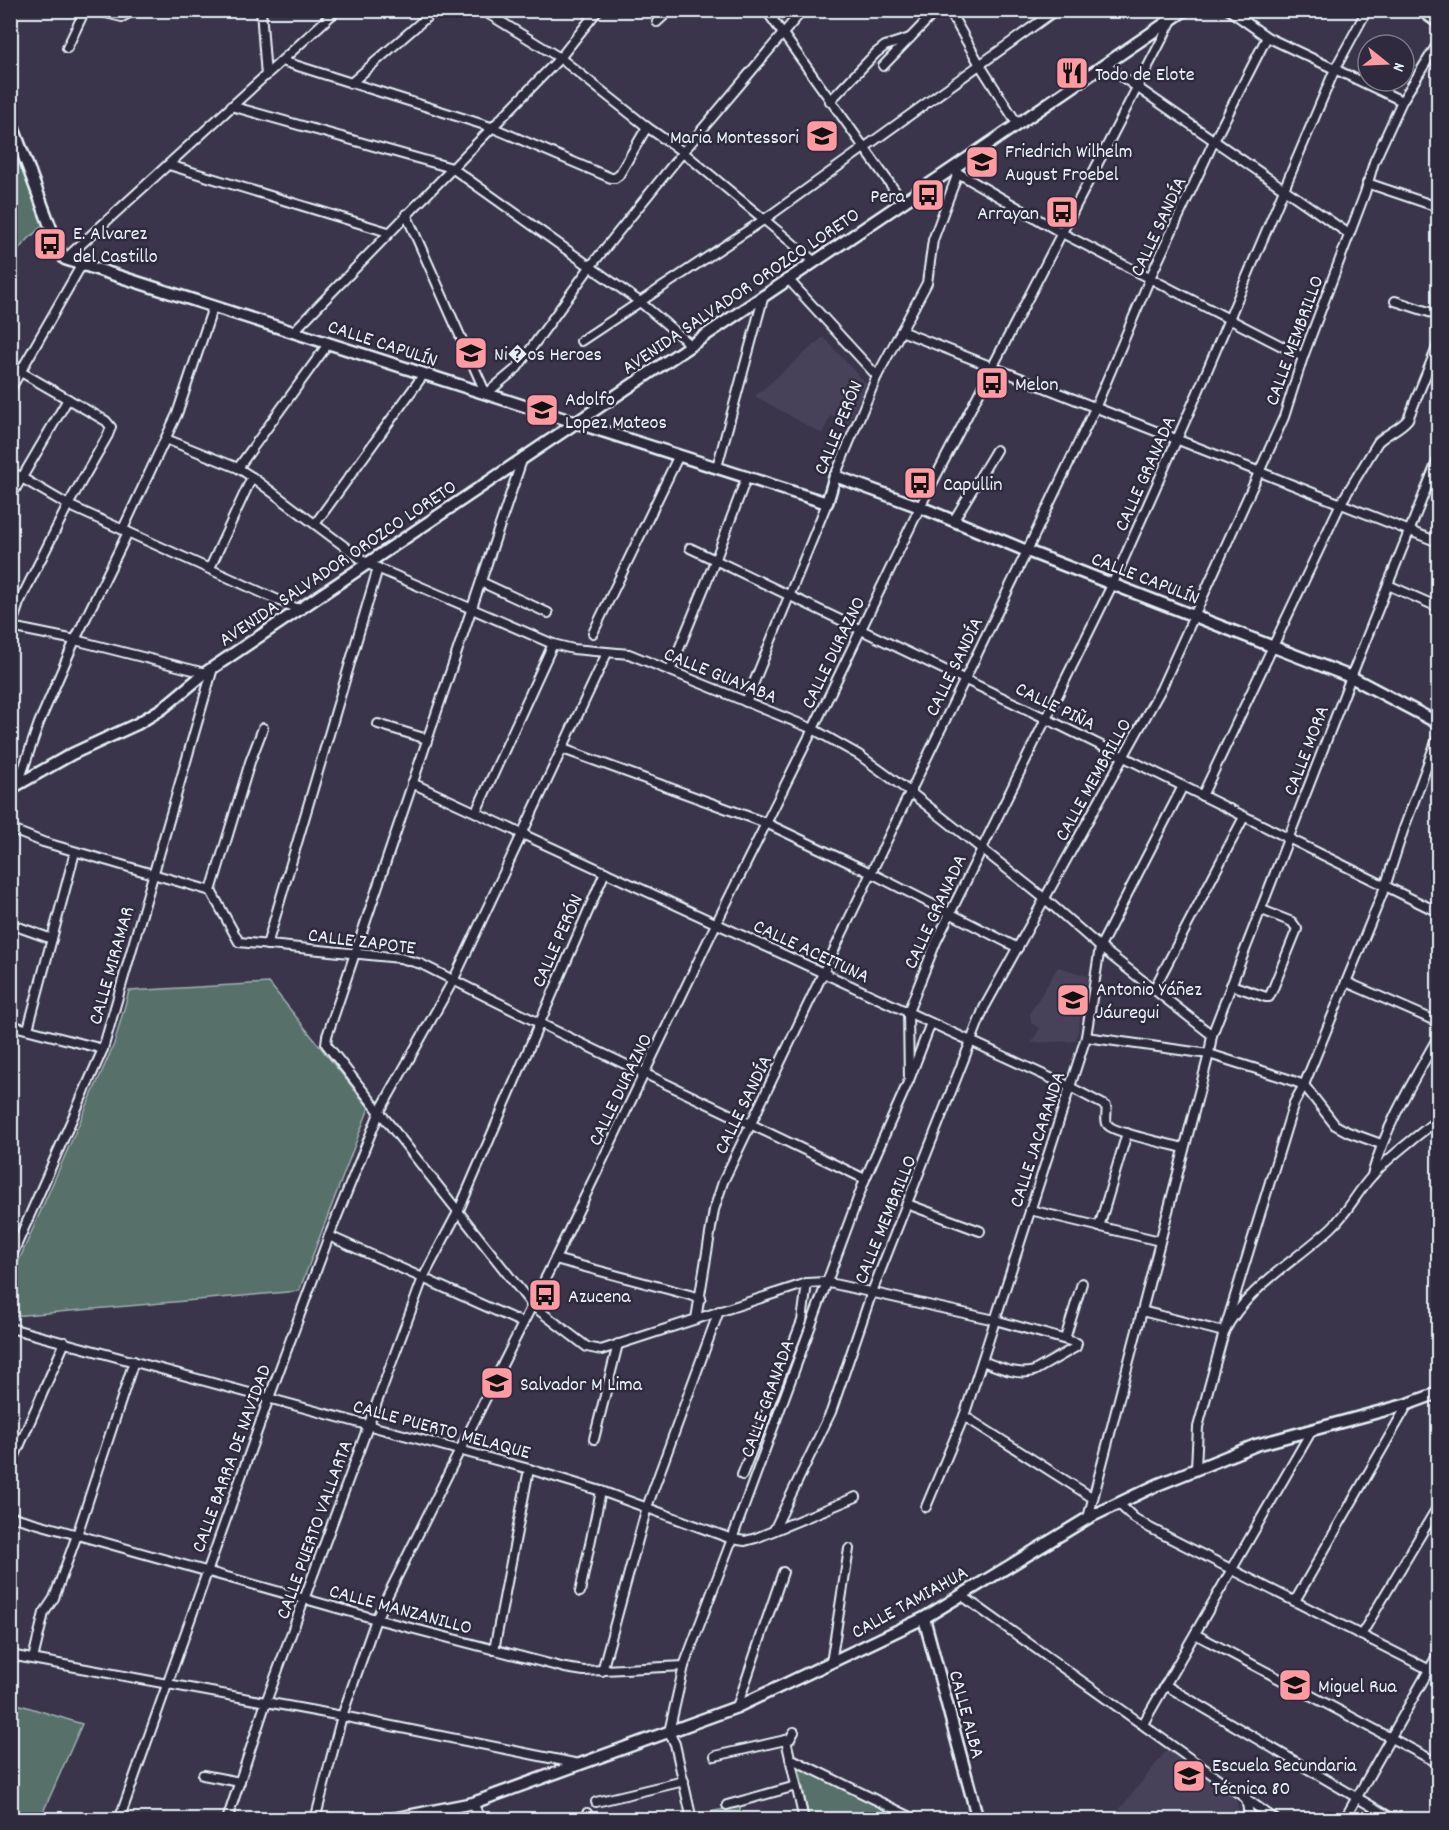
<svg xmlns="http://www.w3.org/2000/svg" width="1449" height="1830" font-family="Dekko,sans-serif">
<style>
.built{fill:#47425a}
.green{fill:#586f6a;stroke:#a0b0b1;stroke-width:1.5}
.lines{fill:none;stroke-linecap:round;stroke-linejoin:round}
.minor-casing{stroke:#e8f1f8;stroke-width:12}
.tertiary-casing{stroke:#e8f1f8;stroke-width:15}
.minor{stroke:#2f2a3d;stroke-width:8}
.tertiary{stroke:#2f2a3d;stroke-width:10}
.labels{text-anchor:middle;stroke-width:5;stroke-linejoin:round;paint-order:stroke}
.poi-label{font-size:20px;fill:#e8f1f8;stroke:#2f2a3d;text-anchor:start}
.street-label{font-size:20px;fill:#e8f1f8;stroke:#2f2a3d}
</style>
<rect width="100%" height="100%" fill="#3a354a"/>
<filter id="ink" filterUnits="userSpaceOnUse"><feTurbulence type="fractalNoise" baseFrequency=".0167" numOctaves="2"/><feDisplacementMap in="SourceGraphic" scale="12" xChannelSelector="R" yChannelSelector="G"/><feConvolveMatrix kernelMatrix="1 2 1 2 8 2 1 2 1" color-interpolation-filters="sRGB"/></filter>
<g filter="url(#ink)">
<g class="built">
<polygon points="823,337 867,384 848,424 831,415 822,434 755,396"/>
<polygon points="1058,967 1088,976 1076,1041 1031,1043 1040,1028 1031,1023 1030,1013"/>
<polygon points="1167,1750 1236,1798 1240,1819 1112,1819"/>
</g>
<g class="green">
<polygon points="18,155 44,224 11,256 11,157"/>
<polygon points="269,983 369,1108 299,1291 13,1316 13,1274 114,1044 129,991"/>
<polygon points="11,1702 82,1724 40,1819 11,1819"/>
<polygon points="799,1767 894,1812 907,1819 809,1819"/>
<polygon points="739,1806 743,1819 700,1819 699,1814"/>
</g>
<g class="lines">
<defs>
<g id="minor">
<polyline points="94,10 122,17 135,10"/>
<polyline points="206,10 219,12 228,10"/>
<polyline points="261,10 266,76"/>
<polyline points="482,10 560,58 647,127 683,152 815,262"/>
<polyline points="766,10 903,202"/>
<polyline points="949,10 980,65 1018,125"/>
<polyline points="1229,10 1267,37 1402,101"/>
<polyline points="951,15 962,10"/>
<polyline points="657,22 670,10"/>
<polyline points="67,48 85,10"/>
<polyline points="282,61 491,127 611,178 615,178 619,175 647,127"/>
<polyline points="1105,65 1349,234"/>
<polyline points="883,66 937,10"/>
<polyline points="351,83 435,10"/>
<polyline points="830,101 876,53 885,46 910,38"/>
<polyline points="231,106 452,168 640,302 691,345"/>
<polyline points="169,165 388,232"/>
<polyline points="958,173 1060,232 1303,357"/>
<polyline points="1367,183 1438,207"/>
<polyline points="406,214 486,394 517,368 590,267 683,152 803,10"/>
<polyline points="65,259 337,10"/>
<polyline points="788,279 877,376"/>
<polyline points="1395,301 1438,315"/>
<polyline points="901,331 1438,542"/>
<polyline points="293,332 560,58 598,10"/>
<polyline points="581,341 765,219 1056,10"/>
<polyline points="10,390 82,264"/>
<polyline points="166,439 238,468 252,477 368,564 553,644 573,649 629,654 813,729 859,755 910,792 1045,899 1100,947 1212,1035"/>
<path d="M522,460L327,1036L326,1044L532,1305L587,1347L601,1350L807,1283L825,1282L995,1320L1077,1343L1076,1347L1034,1371C1016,1376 999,1367 982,1361"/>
<polyline points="717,467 764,295"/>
<polyline points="238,468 328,344"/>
<polyline points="10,471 68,505 300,610"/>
<polyline points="835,476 877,376 927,283 933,240 958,173 957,171"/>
<polyline points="10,498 68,399"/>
<polyline points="954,520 996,450"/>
<polyline points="315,524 424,374"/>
<polyline points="123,529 177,414 213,307"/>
<polyline points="690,548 1045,718 1438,912"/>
<polyline points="210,568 252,477"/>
<polyline points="481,582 548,613"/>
<polyline points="1388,585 1438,607"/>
<polyline points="11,627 75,640 205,673"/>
<polyline points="10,630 19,603 68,505 108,435 111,427 106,421 21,372"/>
<polyline points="593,633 679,455"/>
<polyline points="670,671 715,561 747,476"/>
<polyline points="746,702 827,503"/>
<polyline points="378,724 427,739"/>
<polyline points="263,728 250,762 211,891 239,942 400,958 421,964 539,1023 865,1179"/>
<polyline points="563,749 766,823 871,873 1018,948"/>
<path d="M412,783L1070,1087L1106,1106C1108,1111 1104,1121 1108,1125C1113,1132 1172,1145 1184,1148"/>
<polyline points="18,784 39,723 75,640 128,532"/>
<path d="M1202,796L1341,503L1378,442C1387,433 1400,429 1408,419L1438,345"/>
<polyline points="476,812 553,644"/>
<polyline points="10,829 43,842 211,891"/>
<polyline points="10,924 52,939"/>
<polyline points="267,945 378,568"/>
<polyline points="1346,982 1438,1022"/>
<polyline points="1231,985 1266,997 1269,997 1272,991 1297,929 1292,922 1262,910"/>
<polyline points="1154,989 1244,817"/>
<polyline points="10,1025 103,1049"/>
<polyline points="28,1029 75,852"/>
<polyline points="1086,1037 1209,1054 1285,1078 1304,1085 1335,1125 1348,1132 1381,1144"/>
<polyline points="909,1080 908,1012 936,942 1113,583 1198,392 1335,69 1367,10"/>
<path d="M1372,1175C1387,1123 1412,1083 1438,1037"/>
<polyline points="907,1204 980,1231"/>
<polyline points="1030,1210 1160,1241"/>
<polyline points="1099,1227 1127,1133"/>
<polyline points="329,1236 523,1323"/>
<polyline points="555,1259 701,1298"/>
<polyline points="10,1260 103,1049 213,668"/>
<path d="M1142,1311L1224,1332C1247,1287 1296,1261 1332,1227C1348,1212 1357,1192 1372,1176C1391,1154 1417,1137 1438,1119"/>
<polyline points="696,1319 714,1210 723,1182 871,873 1027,551 1096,406 1150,278 1214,141 1267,37"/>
<polyline points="10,1328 529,1469 601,1491 732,1539 745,1541 756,1538 856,1497"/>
<polyline points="1065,1339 1082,1283"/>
<polyline points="964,1416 1093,1498"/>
<polyline points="594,1439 618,1344"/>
<polyline points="10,1467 65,1342"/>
<polyline points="1196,1468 1198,1427 1224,1332 1294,1103 1304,1085 1385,887 1403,831 1438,736"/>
<polyline points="742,1475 802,1321 807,1283"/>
<polyline points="1119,1504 1134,1518 1150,1528 1438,1674"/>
<polyline points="926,1507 964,1416 982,1361 1086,1037 1100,947 1183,786"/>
<polyline points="10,1516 376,1619 565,1668 584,1671 684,1666"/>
<polyline points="1088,1518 1209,1054 1212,1035 1351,677 1438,459"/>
<polyline points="774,1530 831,1412 872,1292 984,1008 1161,689 1284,417 1303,357 1365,193 1374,162 1402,101 1438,43"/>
<polyline points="580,1592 601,1491"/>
<polyline points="961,1595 1276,1820"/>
<polyline points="1295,1601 1408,1404"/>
<polyline points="1195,1634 1438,1763"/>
<polyline points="1361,1635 1438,1506"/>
<polyline points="494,1650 529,1469"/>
<polyline points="10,1655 342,1716 579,1764"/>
<polyline points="33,1659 44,1613 54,1598 77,1535 134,1361"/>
<polyline points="831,1663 849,1549"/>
<polyline points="602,1671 647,1507 719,1311"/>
<polyline points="1165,1685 1395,1820"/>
<polyline points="737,1707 783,1572"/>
<polyline points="1143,1724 1312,1430"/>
<polyline points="786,1740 804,1820"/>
<polyline points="715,1756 790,1739 794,1732"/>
<polyline points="790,1758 917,1820"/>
<polyline points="203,1775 240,1782"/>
<polyline points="1246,1798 1250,1820"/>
<polyline points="596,1802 684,1781"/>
<polyline points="473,1803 481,1820"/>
<polyline points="727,1805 796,1786"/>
<polyline points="119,1820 269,1398 329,1236 380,1111 454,979 607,653"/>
<polyline points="227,1820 266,1702 423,1278 459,1210 605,872"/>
<polyline points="315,1820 342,1716 376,1619 555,1259 716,924 813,729 920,507 1172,20"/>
<polyline points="582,1820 587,1813"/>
<polyline points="692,1820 675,1744 669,1732 684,1666 732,1539 865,1179 909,1080 931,1023"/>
<polyline points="1344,1820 1438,1654"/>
</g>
<g id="tertiary">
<polyline points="1421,10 1438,22"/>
<polyline points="10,119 59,250 65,259 827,503 835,476 920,507 1027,551 1351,677 1438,723"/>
<polyline points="10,789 72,754 137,724 163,708 205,673 955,167 1185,10"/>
<polyline points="924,1618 978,1820"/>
<polyline points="387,1820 473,1803 737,1707 924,1618 1088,1518 1157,1485 1256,1445 1408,1404 1438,1393"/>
</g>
</defs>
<use href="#minor" class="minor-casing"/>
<use href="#tertiary" class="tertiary-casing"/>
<use href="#minor" class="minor"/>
<use href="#tertiary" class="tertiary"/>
</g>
</g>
<defs>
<symbol id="restaurant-square" viewBox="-11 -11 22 22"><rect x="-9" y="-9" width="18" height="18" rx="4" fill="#ff9aa2" stroke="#2f2a3d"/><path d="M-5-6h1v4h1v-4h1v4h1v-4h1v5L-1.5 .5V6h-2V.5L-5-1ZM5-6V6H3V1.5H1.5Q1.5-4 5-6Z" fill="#111"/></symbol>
<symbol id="school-square" viewBox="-11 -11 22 22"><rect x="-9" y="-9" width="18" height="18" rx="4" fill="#ff9aa2" stroke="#2f2a3d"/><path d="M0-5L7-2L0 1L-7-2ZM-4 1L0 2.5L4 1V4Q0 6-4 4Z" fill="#111"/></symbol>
<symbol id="bus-square" viewBox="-11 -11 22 22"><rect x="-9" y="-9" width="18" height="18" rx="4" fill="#ff9aa2" stroke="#2f2a3d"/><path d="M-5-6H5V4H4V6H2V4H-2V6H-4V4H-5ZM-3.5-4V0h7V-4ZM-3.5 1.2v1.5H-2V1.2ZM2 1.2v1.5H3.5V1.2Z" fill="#111"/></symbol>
</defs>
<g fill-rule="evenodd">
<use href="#restaurant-square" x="1053" y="54" width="38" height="38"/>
<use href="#school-square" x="803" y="117" width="38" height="38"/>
<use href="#school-square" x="963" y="143" width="38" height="38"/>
<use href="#bus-square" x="909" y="176" width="38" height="38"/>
<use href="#bus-square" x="1043" y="193" width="38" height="38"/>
<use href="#bus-square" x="31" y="225" width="38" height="38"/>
<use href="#school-square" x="452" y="334" width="38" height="38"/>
<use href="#bus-square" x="973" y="364" width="38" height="38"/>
<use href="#school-square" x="523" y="391" width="38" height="38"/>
<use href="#bus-square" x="901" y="464" width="38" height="38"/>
<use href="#school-square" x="1054" y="981" width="38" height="38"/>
<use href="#bus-square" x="526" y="1276" width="38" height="38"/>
<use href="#school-square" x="478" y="1364" width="38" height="38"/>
<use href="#school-square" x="1276" y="1666" width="38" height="38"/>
<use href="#school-square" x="1170" y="1757" width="38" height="38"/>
</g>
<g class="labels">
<g class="poi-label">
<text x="1095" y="80">Todo de Elote</text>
<text x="799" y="143" text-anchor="end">Maria Montessori</text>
<text x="1005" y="157">Friedrich Wilhelm<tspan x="1005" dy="23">August Froebel</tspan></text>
<text x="905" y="202" text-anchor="end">Pera</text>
<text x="1039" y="219" text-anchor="end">Arrayan</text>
<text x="73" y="239">E. Alvarez<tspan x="73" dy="23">del Castillo</tspan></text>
<text x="494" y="360">Ni�os Heroes</text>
<text x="1015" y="390">Melon</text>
<text x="565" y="405">Adolfo<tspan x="565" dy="23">Lopez Mateos</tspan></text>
<text x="943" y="490">Capullin</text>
<text x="1096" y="995">Antonio Yáñez<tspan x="1096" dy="23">Jáuregui</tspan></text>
<text x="568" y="1302">Azucena</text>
<text x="520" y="1390">Salvador M Lima</text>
<text x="1318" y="1692">Miguel Rua</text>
<text x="1212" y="1771">Escuela Secundaria<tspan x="1212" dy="23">Técnica 80</tspan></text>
</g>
<g class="street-label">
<text transform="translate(1157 226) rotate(-65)" y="7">CALLE SANDÍA</text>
<text transform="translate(740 290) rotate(-34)" y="7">AVENIDA SALVADOR OROZCO LORETO</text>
<text transform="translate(1293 340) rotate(-70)" y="7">CALLE MEMBRILLO</text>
<text transform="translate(383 342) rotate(18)" y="7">CALLE CAPULÍN</text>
<text transform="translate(837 427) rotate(-68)" y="7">CALLE PERÓN</text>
<text transform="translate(1144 473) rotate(-66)" y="7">CALLE GRANADA</text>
<text transform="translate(337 562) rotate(-34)" y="7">AVENIDA SALVADOR OROZCO LORETO</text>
<text transform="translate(1146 577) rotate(21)" y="7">CALLE CAPULÍN</text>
<text transform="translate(832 652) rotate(-64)" y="7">CALLE DURAZNO</text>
<text transform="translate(953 666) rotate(-64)" y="7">CALLE SANDÍA</text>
<text transform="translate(721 674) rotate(22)" y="7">CALLE GUAYABA</text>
<text transform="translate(1056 705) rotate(26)" y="7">CALLE PIÑA</text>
<text transform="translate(1305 750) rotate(-69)" y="7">CALLE MORA</text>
<text transform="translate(1092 779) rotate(-61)" y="7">CALLE MEMBRILLO</text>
<text transform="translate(934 911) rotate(-65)" y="7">CALLE GRANADA</text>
<text transform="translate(362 940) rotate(7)" y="7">CALLE ZAPOTE</text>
<text transform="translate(556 940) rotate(-66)" y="7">CALLE PERÓN</text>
<text transform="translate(812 950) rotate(25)" y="7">CALLE ACEITUNA</text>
<text transform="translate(110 965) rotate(-74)" y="7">CALLE MIRAMAR</text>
<text transform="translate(619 1089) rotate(-64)" y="7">CALLE DURAZNO</text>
<text transform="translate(742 1104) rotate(-64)" y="7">CALLE SANDÍA</text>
<text transform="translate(1036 1139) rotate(-72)" y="7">CALLE JACARANDA</text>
<text transform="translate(884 1219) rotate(-68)" y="7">CALLE MEMBRILLO</text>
<text transform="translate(766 1398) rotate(-70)" y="7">CALLE GRANADA</text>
<text transform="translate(442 1428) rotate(15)" y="7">CALLE PUERTO MELAQUE</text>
<text transform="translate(230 1458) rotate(-70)" y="7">CALLE BARRA DE NAVIDAD</text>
<text transform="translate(313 1529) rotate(-70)" y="7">CALLE PUERTO VALLARTA</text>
<text transform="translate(909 1601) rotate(-29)" y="7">CALLE TAMIAHUA</text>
<text transform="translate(401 1608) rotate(15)" y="7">CALLE MANZANILLO</text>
<text transform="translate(968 1714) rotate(75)" y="7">CALLE ALBA</text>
</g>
</g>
<rect width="1449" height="1830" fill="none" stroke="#2f2a3d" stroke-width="36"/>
<rect x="18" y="18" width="1413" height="1794" fill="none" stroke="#e8f1f8" stroke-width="2" filter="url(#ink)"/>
<g transform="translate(1386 63) rotate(108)"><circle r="28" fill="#2f2a3d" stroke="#797a88" stroke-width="1.5"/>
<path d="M0-4.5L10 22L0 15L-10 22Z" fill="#ff9aa2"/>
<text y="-9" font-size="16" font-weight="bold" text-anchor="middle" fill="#e8f1f8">N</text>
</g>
</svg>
